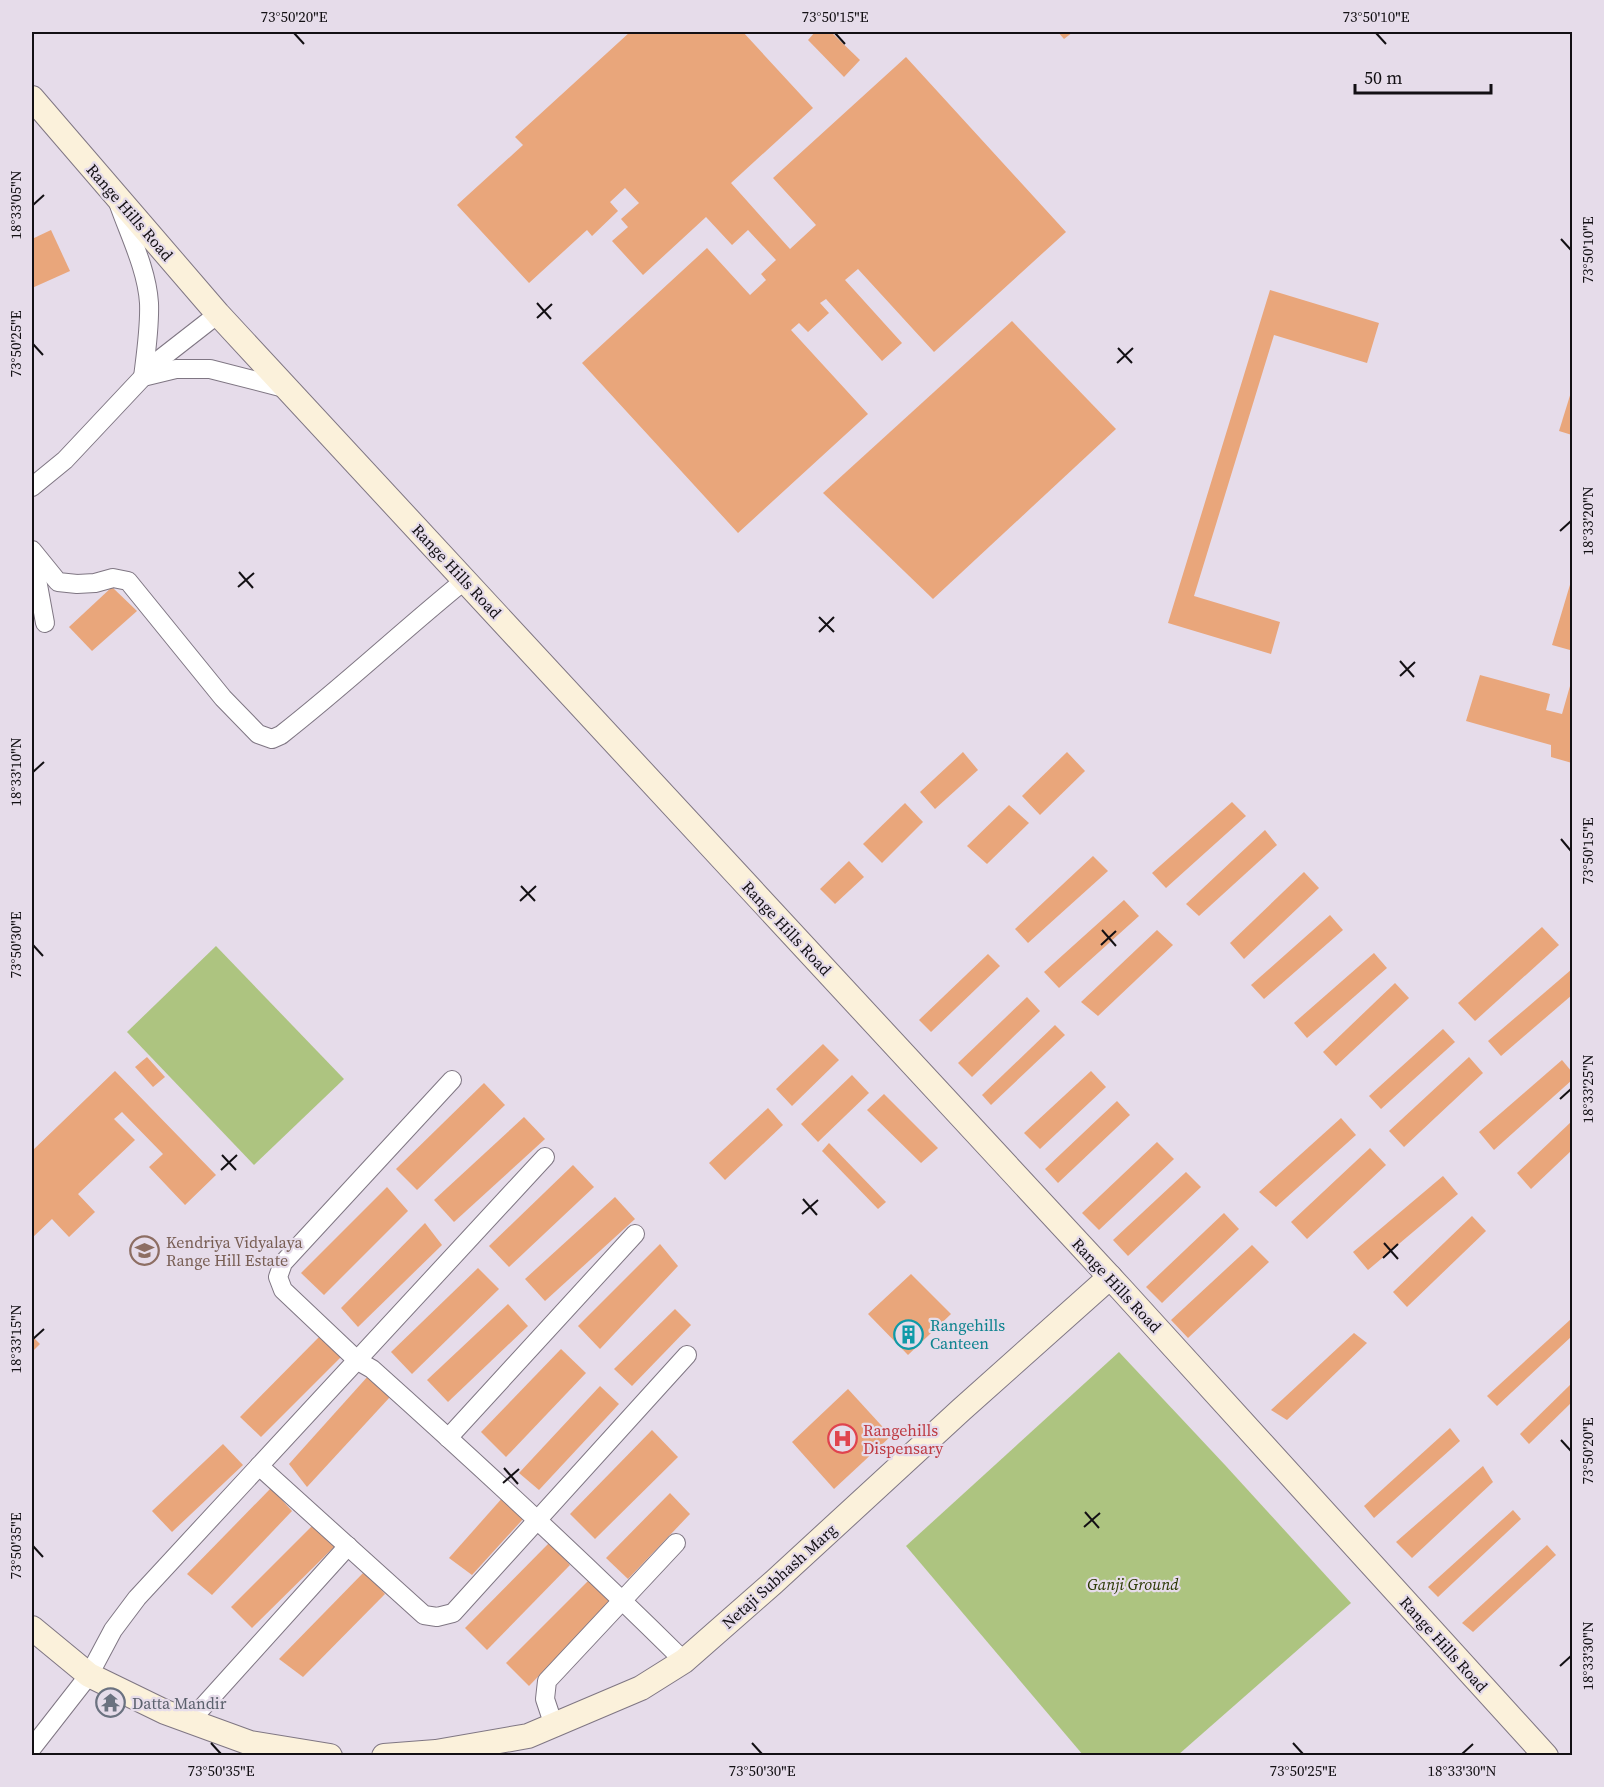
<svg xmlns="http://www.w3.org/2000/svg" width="1604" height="1787" font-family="'Source Serif 4',serif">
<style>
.green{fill:#adc480}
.building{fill:#e9a67b}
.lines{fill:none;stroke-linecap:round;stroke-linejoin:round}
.street-casing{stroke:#7f7683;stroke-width:20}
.secondary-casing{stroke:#7f7683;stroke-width:26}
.street{stroke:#fff;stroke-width:18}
.secondary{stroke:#fbf1db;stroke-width:24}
.ticks{fill:none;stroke:#131014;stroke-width:2}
.labels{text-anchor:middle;stroke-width:4.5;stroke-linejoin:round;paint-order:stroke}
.street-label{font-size:16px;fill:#131014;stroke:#e6dcea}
.education-label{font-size:16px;fill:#785e54;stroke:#e6dcea;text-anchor:start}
.culture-label{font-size:16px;fill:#0d838f;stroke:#e6dcea;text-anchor:start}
.health-label{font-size:16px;fill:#be3a42;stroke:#e6dcea;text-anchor:start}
.park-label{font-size:16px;font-style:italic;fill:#293700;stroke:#e6dcea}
.worship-label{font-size:16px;fill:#5b616d;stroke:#e6dcea;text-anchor:start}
.neatline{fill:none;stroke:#131014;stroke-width:2}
.ticks-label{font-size:15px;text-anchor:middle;fill:#131014}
</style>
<rect width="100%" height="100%" fill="#e6dcea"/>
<g class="green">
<polygon points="216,946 344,1079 254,1165 127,1032"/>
<polygon points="1119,1352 1225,1465 1351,1603 1178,1755 1083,1755 906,1546"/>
</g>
<g class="building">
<polygon points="630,32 743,32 813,108 731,183 790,249 816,225 773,178 906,57 1066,232 934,352 858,269 845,280 902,343 882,361 826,299 820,303 829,313 808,332 799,323 791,330 868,414 738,533 582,363 707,248 750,295 766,280 761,274 776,260 748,230 732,245 706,217 643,275 612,241 628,227 621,219 639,203 625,188 610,202 618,211 592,236 587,230 529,283 457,205 523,145 515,137"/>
<polygon points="815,32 831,32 860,60 844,77 808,40"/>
<polygon points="1058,32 1073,32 1064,39"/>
<polygon points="51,230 70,271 32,288 32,239"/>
<polygon points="1270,290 1379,323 1367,363 1274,335 1194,596 1280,622 1271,654 1168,623"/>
<polygon points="1012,321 1116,429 933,599 823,493"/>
<polygon points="1572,389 1572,435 1559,431"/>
<polygon points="1572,578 1572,642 1570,641 1570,650 1552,645"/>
<polygon points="112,587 137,611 92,651 69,627"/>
<polygon points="1480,675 1550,694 1546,710 1562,714 1572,679 1572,763 1551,757 1551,745 1466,721"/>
<polygon points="963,752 978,770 935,809 920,792"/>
<polygon points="1067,752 1085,771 1040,815 1022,796"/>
<polygon points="1232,802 1246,816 1166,888 1152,873"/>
<polygon points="905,803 923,822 882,863 863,844"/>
<polygon points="1009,805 1029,823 987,864 967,846"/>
<polygon points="1265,830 1277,845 1199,916 1186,904"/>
<polygon points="1093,856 1108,871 1028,943 1015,929"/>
<polygon points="849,861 864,877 835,904 820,889"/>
<polygon points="1304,872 1319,888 1244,959 1230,943"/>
<polygon points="1124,900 1139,916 1059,988 1044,972"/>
<polygon points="1330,915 1343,930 1264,999 1251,985"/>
<polygon points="1542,927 1559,945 1475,1021 1458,1003"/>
<polygon points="1157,930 1173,945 1098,1016 1081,1002"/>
<polygon points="1374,953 1387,968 1307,1038 1294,1023"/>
<polygon points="988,954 1000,966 931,1032 919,1020"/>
<polygon points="1572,969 1572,995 1501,1056 1488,1041"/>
<polygon points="1395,983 1409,998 1336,1066 1323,1052"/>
<polygon points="1027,997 1040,1011 972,1077 958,1063"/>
<polygon points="1055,1025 1065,1035 991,1105 982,1095"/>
<polygon points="1443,1029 1455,1042 1381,1109 1369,1096"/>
<polygon points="823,1044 839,1060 792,1106 776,1089"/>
<polygon points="147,1057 165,1077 153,1087 135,1067"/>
<polygon points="1469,1057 1483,1073 1404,1147 1389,1131"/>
<polygon points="1562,1060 1572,1072 1572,1080 1494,1150 1479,1132"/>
<polygon points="115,1071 216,1175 185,1205 149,1167 163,1154 122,1112 114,1119 135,1140 78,1194 95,1212 69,1237 52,1219 32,1238 32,1151"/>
<polygon points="1091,1071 1106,1087 1040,1149 1024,1133"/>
<polygon points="852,1075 869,1093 818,1142 801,1124"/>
<polygon points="484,1083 505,1105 417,1190 396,1169"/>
<polygon points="884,1094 938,1148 921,1163 867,1110"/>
<polygon points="1117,1101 1130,1115 1058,1183 1045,1169"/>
<polygon points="768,1108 783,1125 725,1180 709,1163"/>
<polygon points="524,1117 545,1139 454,1222 434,1200"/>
<polygon points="1341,1118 1356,1135 1276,1207 1259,1192"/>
<polygon points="1572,1121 1572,1150 1531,1189 1517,1173"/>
<polygon points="1157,1142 1174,1159 1099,1230 1082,1213"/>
<polygon points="829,1143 886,1202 878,1209 822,1151"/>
<polygon points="1370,1148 1386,1165 1307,1239 1291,1222"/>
<polygon points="573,1165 594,1187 509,1267 489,1246"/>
<polygon points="1186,1172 1201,1187 1128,1256 1113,1240"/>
<polygon points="1443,1176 1458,1194 1368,1270 1353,1252"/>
<polygon points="387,1187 408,1211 324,1295 301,1273"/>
<polygon points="615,1197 635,1219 545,1301 525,1279"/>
<polygon points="1224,1213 1239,1229 1162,1303 1146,1287"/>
<polygon points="1472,1216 1486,1231 1407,1307 1393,1292"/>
<polygon points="425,1223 442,1245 358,1327 341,1308"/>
<polygon points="660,1244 678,1266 600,1349 578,1326"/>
<polygon points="1252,1245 1269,1262 1188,1338 1171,1320"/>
<polygon points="478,1268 499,1289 412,1374 391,1352"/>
<polygon points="911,1274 951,1314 908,1355 868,1314"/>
<polygon points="508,1304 528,1326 448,1402 427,1380"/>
<polygon points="675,1309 691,1325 632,1386 614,1369"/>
<polygon points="1571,1319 1572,1336 1497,1406 1487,1396"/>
<polygon points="1354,1333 1367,1343 1287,1420 1271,1410"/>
<polygon points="322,1334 342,1356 261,1437 240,1417"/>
<polygon points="32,1336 40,1344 32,1352"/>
<polygon points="561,1349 586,1373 506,1457 481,1432"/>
<polygon points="369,1375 390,1397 307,1487 289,1464"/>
<polygon points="1572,1383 1572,1402 1529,1444 1520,1434"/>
<polygon points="600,1386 619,1404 539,1490 519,1473"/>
<polygon points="848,1389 891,1436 834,1489 792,1442"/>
<polygon points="1450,1428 1460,1441 1374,1518 1364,1506"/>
<polygon points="652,1430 678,1457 595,1539 570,1514"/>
<polygon points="223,1444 243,1465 172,1532 152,1511"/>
<polygon points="1483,1466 1493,1482 1412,1558 1396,1542"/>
<polygon points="271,1488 292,1511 212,1595 187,1574"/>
<polygon points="670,1493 690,1514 628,1579 606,1558"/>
<polygon points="504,1496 524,1518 472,1575 449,1558"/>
<polygon points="1513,1510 1521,1519 1438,1597 1428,1587"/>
<polygon points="312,1526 335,1546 252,1628 231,1607"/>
<polygon points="550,1542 570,1565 487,1650 465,1628"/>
<polygon points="1547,1545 1556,1555 1473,1632 1462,1623"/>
<polygon points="365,1571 385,1594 303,1677 279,1659"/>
<polygon points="590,1579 610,1602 529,1686 506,1663"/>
</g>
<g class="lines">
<defs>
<g id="street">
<path d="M119,205C130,236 147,270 149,303C150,327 146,353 143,377L176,369H210L288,389"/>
<polyline points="32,487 65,460 159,360 218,314"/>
<path d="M32,550L58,582L77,584L95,583L113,578L128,581L223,698L258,734L272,739L281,735C344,686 402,631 465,580"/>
<polyline points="32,552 45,623"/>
<path d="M452,1080L283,1263L278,1277L283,1290L358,1361L372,1369C478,1464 583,1561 684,1661"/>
<polyline points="448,1438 635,1234"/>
<polyline points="259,1466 424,1615 437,1617 453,1613 687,1355"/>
<polyline points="190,1721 348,1546"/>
<polyline points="554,1726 545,1699 547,1681 676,1543"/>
<polyline points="32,1748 89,1675 113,1630 137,1598 545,1157"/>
</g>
<g id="secondary">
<polyline points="32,98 218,314 1122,1290 1546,1756"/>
<polyline points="32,1628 89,1675 165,1712 250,1743 330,1756"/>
<polyline points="384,1756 436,1752 528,1736 641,1688 684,1661 774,1582 961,1410 1110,1277"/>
</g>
</defs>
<use href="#street" class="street-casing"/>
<use href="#secondary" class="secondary-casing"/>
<use href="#street" class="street"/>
<use href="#secondary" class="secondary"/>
</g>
<path class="ticks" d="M294,33L304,44M835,33L845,44M1376,33L1386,44M33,205L44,195M1561,239L1571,250M537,303L551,319M537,318L552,304M33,344L43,355M1118,348L1132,363M1117,363L1133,348M1560,531L1571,521M239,572L253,588M238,587L254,573M819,617L834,632M819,632L834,617M1400,661L1414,677M1400,676L1415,662M33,772L44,762M1561,839L1571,851M521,886L535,901M520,901L536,886M1102,930L1116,946M33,945L43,956M1101,945L1116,931M1560,1099L1571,1089M222,1155L236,1170M221,1170L237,1155M803,1199L817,1215M802,1214L818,1200M1384,1243L1398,1259M1383,1258L1398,1244M33,1339L44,1329M1561,1440L1571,1451M504,1468L518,1484M503,1483L519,1469M1085,1512L1099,1528M1084,1527L1100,1513M33,1546L43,1557M1560,1666L1571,1656M211,1743L221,1754M752,1743L762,1754M1293,1743L1303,1754M1462,1754L1473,1744"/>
<defs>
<symbol id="school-ring" viewBox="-11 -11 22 22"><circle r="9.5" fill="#e6dcea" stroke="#8d6e63" stroke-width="1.5"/><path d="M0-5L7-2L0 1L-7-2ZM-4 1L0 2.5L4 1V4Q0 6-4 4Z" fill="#8d6e63"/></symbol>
<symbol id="building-ring" viewBox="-11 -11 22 22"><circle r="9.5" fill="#e6dcea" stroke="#0f9aa8" stroke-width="1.5"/><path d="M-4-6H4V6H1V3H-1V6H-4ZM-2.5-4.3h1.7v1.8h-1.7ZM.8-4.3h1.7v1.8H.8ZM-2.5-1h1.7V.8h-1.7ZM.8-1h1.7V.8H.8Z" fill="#0f9aa8"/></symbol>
<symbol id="hospital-ring" viewBox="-11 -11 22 22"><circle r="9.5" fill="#e6dcea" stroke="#e0444e" stroke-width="1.5"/><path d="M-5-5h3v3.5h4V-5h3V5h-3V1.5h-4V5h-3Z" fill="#e0444e"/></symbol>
<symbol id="temple-ring" viewBox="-11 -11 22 22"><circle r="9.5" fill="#e6dcea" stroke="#6b7280" stroke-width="1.5"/><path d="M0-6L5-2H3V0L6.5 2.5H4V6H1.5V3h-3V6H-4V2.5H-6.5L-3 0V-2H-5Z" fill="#6b7280"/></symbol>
</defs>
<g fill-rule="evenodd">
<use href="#school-ring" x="128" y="1234" width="33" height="33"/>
<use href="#building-ring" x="892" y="1318" width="33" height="33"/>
<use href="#hospital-ring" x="826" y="1422" width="33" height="33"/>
<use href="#temple-ring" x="94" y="1686" width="33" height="33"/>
</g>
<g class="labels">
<g class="street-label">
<text transform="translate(130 212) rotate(49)" y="6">Range Hills Road</text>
<text transform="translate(457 571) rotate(47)" y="6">Range Hills Road</text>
<text transform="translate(787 928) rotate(47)" y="6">Range Hills Road</text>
<text transform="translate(1117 1285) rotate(47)" y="6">Range Hills Road</text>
<text transform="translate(779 1576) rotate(-42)" y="6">Netaji Subhash Marg</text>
<text transform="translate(1444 1644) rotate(48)" y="6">Range Hills Road</text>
</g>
<g class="education-label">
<text x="166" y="1248">Kendriya Vidyalaya<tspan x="166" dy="18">Range Hill Estate</tspan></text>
</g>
<g class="culture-label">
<text x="930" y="1331">Rangehills<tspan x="930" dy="18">Canteen</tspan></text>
</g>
<g class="health-label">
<text x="863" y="1436">Rangehills<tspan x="863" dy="18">Dispensary</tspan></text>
</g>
<g class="park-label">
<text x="1133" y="1590">Ganji Ground</text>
</g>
<g class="worship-label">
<text x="132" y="1709">Datta Mandir</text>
</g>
</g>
<rect width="1604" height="1787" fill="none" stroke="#e6dcea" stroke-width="66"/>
<path d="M1355 84v9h136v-9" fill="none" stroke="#131014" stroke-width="3"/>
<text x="1364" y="84" font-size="18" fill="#131014" stroke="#e6dcea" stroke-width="4.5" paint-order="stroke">50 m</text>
<rect x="33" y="33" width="1538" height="1721" class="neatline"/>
<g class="ticks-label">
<text x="294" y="22">73°50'20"E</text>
<text x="835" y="22">73°50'15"E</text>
<text x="1376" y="22">73°50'10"E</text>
<text transform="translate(16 205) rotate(-90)" y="5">18°33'05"N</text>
<text transform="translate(1588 250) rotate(-90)" y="5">73°50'10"E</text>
<text transform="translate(16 344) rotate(-90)" y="5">73°50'25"E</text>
<text transform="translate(1588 521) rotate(-90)" y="5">18°33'20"N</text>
<text transform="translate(16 772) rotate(-90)" y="5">18°33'10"N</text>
<text transform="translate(1588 851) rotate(-90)" y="5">73°50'15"E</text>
<text transform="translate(16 945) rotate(-90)" y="5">73°50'30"E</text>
<text transform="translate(1588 1089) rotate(-90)" y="5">18°33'25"N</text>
<text transform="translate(16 1339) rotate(-90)" y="5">18°33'15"N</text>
<text transform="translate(1588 1451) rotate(-90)" y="5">73°50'20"E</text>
<text transform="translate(16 1546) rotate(-90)" y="5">73°50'35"E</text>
<text transform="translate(1588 1656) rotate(-90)" y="5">18°33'30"N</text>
<text x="221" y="1776">73°50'35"E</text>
<text x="762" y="1776">73°50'30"E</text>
<text x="1303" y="1776">73°50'25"E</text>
<text x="1462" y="1776">18°33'30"N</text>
</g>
</svg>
